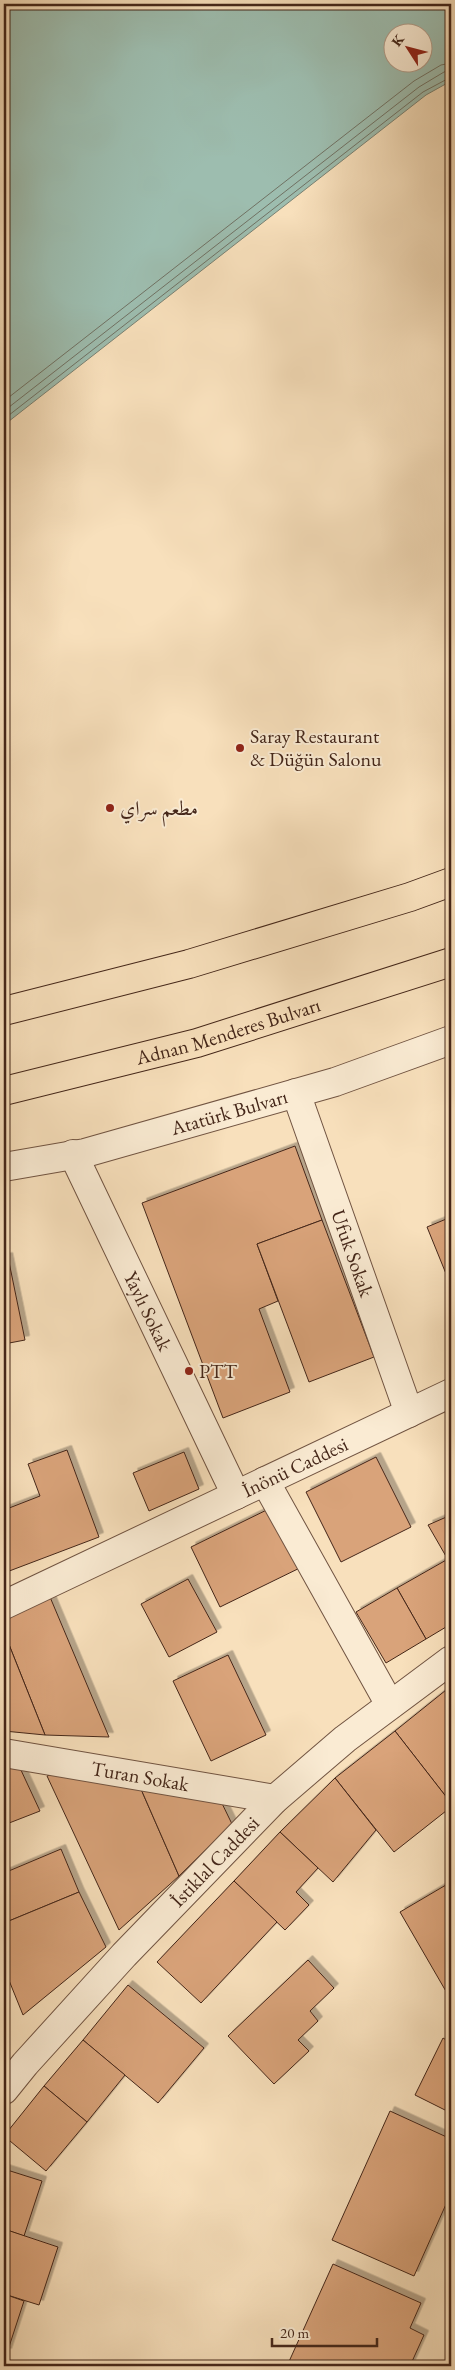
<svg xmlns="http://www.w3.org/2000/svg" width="455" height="2370" font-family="'EB Garamond',Amiri,serif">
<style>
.water{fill:#9dbdaf;stroke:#798173;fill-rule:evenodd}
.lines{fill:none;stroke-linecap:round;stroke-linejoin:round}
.shore{stroke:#707264;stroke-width:1}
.building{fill:#d9a37a;stroke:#442619;filter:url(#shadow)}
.minor-casing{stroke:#715442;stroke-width:30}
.highway-casing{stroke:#442619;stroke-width:30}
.minor{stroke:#faebd3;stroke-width:28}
.highway{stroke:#f8e0bc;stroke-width:28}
.poi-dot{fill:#8f2418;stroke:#faebd3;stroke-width:2}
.labels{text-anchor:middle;stroke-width:4;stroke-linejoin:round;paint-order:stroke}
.poi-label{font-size:20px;fill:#442619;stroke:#faebd3;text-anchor:start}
.street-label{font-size:20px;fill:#442619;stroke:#faebd3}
</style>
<defs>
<filter id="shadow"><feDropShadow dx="4.5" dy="-4.5" stdDeviation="0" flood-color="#0004"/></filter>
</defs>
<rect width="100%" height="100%" fill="#f8e0bc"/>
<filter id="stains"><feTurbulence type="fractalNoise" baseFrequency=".004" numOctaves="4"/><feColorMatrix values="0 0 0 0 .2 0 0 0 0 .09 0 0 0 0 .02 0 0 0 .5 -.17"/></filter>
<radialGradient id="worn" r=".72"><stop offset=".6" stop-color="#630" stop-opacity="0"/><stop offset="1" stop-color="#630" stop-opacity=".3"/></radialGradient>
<path class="water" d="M4,4H451V81L426,95L4,425ZM392,32H422V62H392Z"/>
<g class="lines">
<g class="shore">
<polyline points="4,401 414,81 441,65 451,63"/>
<polyline points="4,411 419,87 444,72 451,70"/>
<polyline points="4,419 423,92 451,77"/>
</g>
</g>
<g class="building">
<polygon points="295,1146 322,1220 257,1244 278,1301 259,1309 290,1392 223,1418 142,1203"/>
<polygon points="451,1217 451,1286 427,1227"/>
<polygon points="322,1220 374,1357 309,1382 257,1244"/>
<polygon points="8,1257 25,1340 4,1344 4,1258"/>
<polygon points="67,1450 99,1537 4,1573 4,1510 40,1496 28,1464"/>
<polygon points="184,1452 199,1489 149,1511 133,1473"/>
<polygon points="376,1457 411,1527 341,1562 306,1492"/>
<polygon points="283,1502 312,1562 220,1607 191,1547"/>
<polygon points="451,1515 451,1565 428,1525"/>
<polygon points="448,1559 451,1565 451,1624 426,1639 397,1588"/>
<polygon points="188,1579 217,1632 169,1657 141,1604"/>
<polygon points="397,1588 426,1639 386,1663 356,1612"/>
<polygon points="50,1597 109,1737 45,1735 4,1632 4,1617"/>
<polygon points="4,1632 45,1735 4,1731"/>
<polygon points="228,1655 266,1735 211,1761 173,1681"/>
<polygon points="451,1686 451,1803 395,1731"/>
<polygon points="395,1731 451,1803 451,1807 394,1852 335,1778"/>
<polygon points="4,1768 20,1768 40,1811 4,1825"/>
<polygon points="66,1770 137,1780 179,1876 119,1930 47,1776"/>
<polygon points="335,1778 376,1830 333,1882 280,1832"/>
<polygon points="137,1780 215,1789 232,1824 179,1876"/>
<polygon points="280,1832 318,1868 296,1892 309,1905 285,1930 234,1881"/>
<polygon points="61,1849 79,1892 4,1923 4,1873"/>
<polygon points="234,1881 277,1922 201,2003 157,1962"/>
<polygon points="451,1882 451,2000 400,1912"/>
<polygon points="79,1892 106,1947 23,2015 4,1968 4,1923"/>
<polygon points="308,1960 334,1988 310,2011 318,2021 298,2040 309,2051 274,2084 228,2036"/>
<polygon points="128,1985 204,2048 158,2103 83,2040"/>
<polygon points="443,2038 451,2043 451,2113 415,2095"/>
<polygon points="83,2040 125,2075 87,2122 44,2086"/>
<polygon points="44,2086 87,2122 46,2171 4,2136"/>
<polygon points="390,2111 451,2139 451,2193 414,2276 332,2240"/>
<polygon points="4,2169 42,2181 24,2236 4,2229"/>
<polygon points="4,2229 58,2247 39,2305 4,2294"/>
<polygon points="333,2264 421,2303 410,2328 424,2335 410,2366 287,2366"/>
<polygon points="4,2294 24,2301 7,2353 4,2352"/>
</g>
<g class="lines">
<defs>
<g id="minor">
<path id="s1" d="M296,1093L409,1413"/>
<path id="s2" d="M73,1154L236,1495"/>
<path id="s3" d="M4,1167L85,1153L335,1082L451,1040"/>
<polyline points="265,1481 390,1705"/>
<path id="s4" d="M4,1605L451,1393"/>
<path id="s5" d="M4,1753L275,1799"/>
<path id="s6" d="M4,2090L25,2064L124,1955L275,1799L345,1739L451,1660"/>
</g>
<g id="highway">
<polyline points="4,1011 189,964 410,897 451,882"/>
<path id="s7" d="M4,1091L197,1043L451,962"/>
</g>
</defs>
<use href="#minor" class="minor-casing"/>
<use href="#highway" class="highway-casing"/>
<use href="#minor" class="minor"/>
<use href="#highway" class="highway"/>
</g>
<g class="poi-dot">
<circle cx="240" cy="748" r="5"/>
<circle cx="110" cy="808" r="5"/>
<circle cx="189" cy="1371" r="5"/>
</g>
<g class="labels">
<g class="poi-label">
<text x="250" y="743">Saray Restaurant<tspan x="250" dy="23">&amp; Düğün Salonu</tspan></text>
<text x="120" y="815">مطعم سراي</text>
<text x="199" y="1378">PTT</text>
</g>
<g class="street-label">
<text dy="7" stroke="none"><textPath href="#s7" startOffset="232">Adnan Menderes Bulvarı</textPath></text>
<text dy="7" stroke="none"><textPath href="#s3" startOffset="232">Atatürk Bulvarı</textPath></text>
<text dy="7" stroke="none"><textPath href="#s1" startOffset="170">Ufuk Sokak</textPath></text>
<text dy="7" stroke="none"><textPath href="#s2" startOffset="174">Yaylı Sokak</textPath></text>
<text dy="7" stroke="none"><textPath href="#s4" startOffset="322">İnönü Caddesi</textPath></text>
<text dy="7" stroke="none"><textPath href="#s5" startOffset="138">Turan Sokak</textPath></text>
<text dy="7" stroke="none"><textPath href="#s6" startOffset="311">İstiklal Caddesi</textPath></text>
</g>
</g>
<rect width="455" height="2370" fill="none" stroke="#f8e0bc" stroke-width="20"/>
<rect x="5" y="5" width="445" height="2360" fill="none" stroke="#442619" stroke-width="2.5"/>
<rect x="10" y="10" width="435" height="2350" fill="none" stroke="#442619"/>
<g transform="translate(408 48) rotate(306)"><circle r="24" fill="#faebd3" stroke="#b19c89"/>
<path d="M0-4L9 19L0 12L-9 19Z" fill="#8f2418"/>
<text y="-8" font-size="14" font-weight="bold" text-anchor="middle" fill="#442619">K</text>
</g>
<path d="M272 2338v8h105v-8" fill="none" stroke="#442619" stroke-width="2.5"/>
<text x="280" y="2338" font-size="15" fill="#442619" stroke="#faebd3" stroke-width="4" paint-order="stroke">20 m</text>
<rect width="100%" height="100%" filter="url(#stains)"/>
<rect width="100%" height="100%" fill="url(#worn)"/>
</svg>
